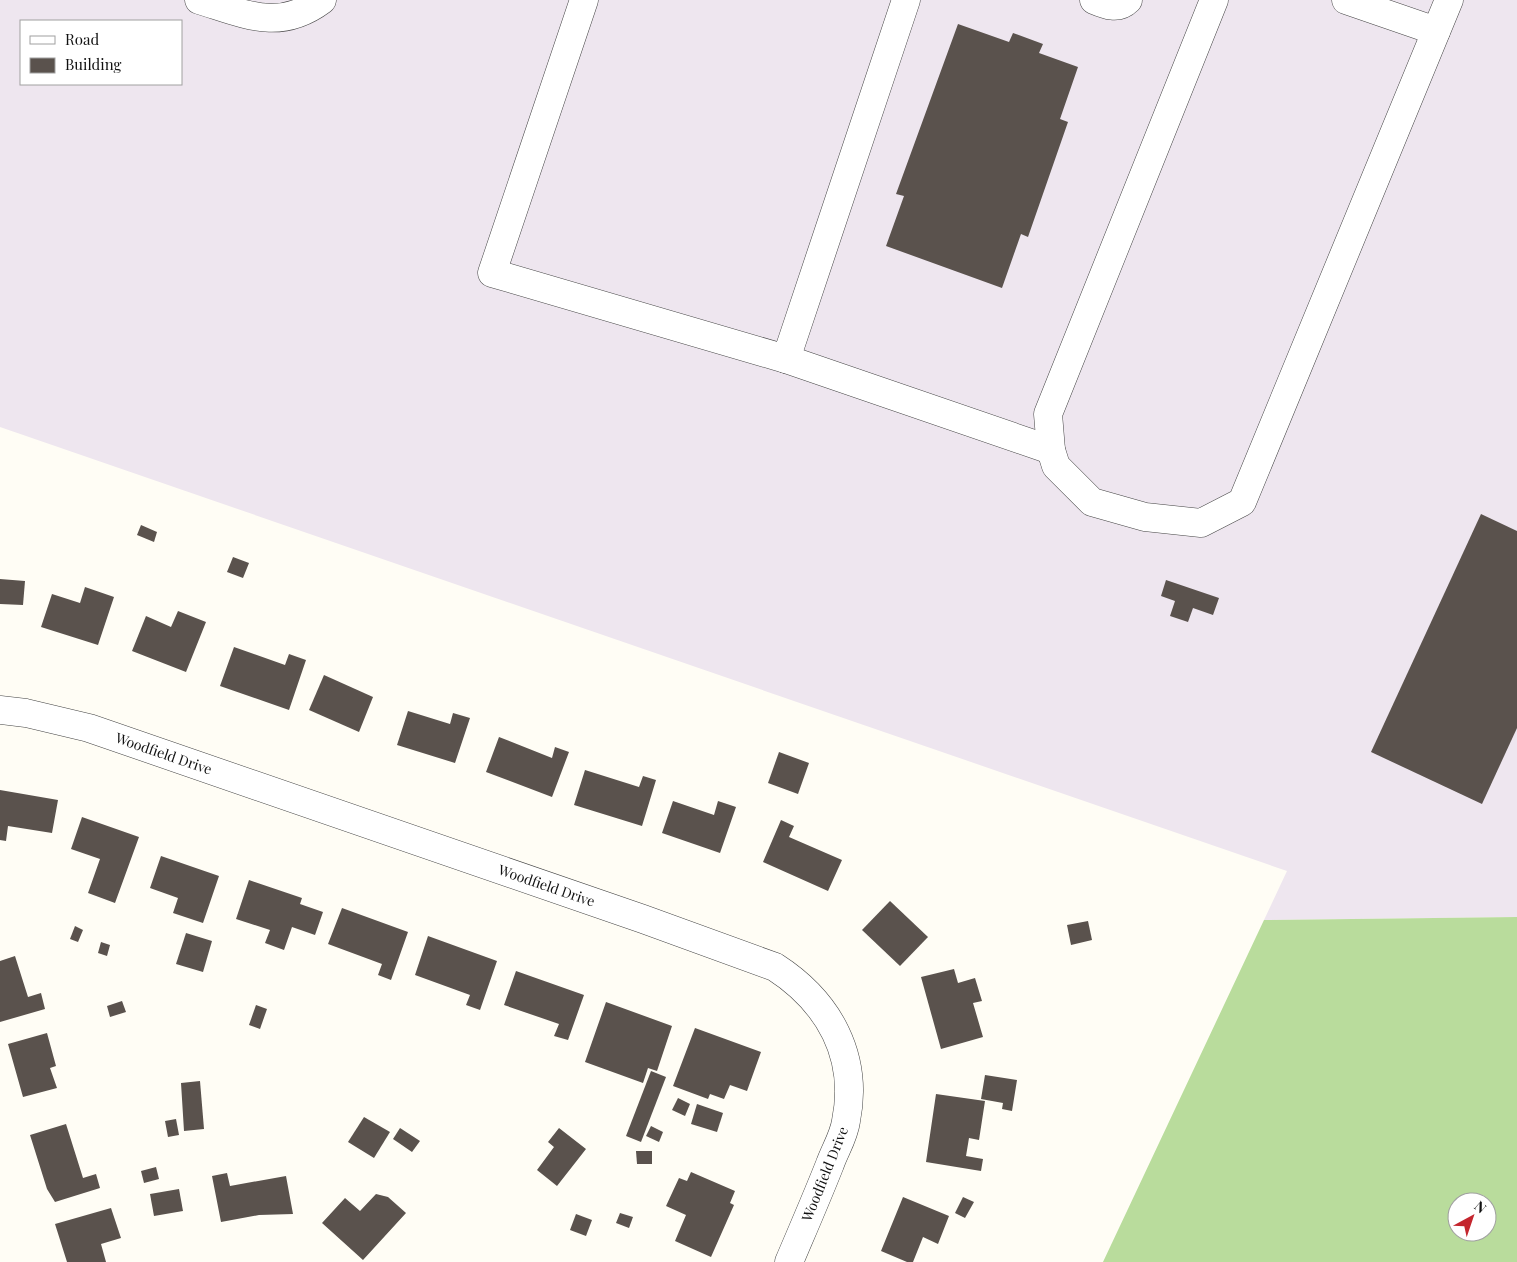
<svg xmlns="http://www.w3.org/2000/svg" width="1517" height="1262" font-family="'Playfair Display',serif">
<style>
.industrial{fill:#eee6ef;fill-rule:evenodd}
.forest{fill:#b9dc9c;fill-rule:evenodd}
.building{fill:#5a524d}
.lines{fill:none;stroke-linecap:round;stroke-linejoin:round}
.minor-casing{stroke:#444;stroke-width:29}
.minor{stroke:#fff;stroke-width:28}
.labels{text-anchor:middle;stroke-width:5;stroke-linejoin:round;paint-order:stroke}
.street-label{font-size:14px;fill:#111;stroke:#fff}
</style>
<rect width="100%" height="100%" fill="#fffdf5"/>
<path class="industrial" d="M0,0H1517V917L1264,920L1287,871L0,427ZM21,21H181V84H21Z"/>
<path class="forest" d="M1517,917V1262H1103L1264,920ZM1457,1202H1487V1232H1457Z"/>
<g class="building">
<polygon points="958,24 1009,42 1013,33 1043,44 1039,53 1078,67 1060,119 1068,122 1028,237 1021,234 1002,288 886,246 904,196 896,194"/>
<polygon points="1481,514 1517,531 1517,728 1482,804 1371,752"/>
<polygon points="141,525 157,532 154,542 137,535"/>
<polygon points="233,557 249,563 243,578 227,572"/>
<polygon points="0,579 25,581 23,605 0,604"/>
<polygon points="1166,580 1219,598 1213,615 1193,608 1188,622 1170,616 1175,601 1161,596"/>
<polygon points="85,587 114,597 98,645 41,627 52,594 80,603"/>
<polygon points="178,611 206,622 186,672 132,651 146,616 171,627"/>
<polygon points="234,647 285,665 289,654 306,660 289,710 220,686"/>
<polygon points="324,675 373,697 359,732 309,710"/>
<polygon points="408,711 450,724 453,713 470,718 455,763 397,745"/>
<polygon points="499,737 552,758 555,747 569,752 552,797 486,772"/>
<polygon points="779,752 809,763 798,794 768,783"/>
<polygon points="585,770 639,787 643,776 656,780 642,826 574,805"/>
<polygon points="0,790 58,800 52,833 8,826 6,841 0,840"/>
<polygon points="673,801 714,815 718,801 736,807 720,853 662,833"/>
<polygon points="82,817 139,837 115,903 88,893 100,859 71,849"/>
<polygon points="781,820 794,826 789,837 842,860 828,891 763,862"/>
<polygon points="161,856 219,876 203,923 173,913 178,898 150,888"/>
<polygon points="249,880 302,898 300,904 323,912 315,935 292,927 284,950 265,943 270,930 236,919"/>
<polygon points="890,901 928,937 900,966 862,930"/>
<polygon points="342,908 408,932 391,980 378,975 382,964 328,944"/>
<polygon points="1088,921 1092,940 1071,945 1067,925"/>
<polygon points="75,926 83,930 78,942 70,939"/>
<polygon points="186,933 212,941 203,972 176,964"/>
<polygon points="428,936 497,961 480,1010 466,1005 470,995 415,975"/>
<polygon points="101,942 110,945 107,956 98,953"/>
<polygon points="15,956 28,997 41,993 45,1009 0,1022 0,961"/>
<polygon points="954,969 958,983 975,978 982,1001 973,1003 983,1037 941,1049 921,977"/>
<polygon points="516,971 584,995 568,1040 554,1036 559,1024 504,1005"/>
<polygon points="122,1001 126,1012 110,1017 107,1006"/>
<polygon points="606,1002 672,1026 657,1071 648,1068 643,1083 585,1062"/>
<polygon points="256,1005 267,1009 260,1029 249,1025"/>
<polygon points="695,1028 761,1052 747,1091 730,1085 724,1099 710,1094 708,1099 673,1086"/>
<polygon points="47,1033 56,1066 50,1068 57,1088 23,1097 8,1044"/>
<polygon points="651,1071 666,1077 641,1142 626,1136"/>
<polygon points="985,1075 1017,1080 1012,1111 1002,1109 1003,1103 981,1099"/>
<polygon points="200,1081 204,1129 184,1131 181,1083"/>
<polygon points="936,1094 985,1101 979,1140 969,1138 966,1156 983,1159 981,1171 926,1162"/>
<polygon points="678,1098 690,1104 685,1116 672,1110"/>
<polygon points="697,1104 723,1113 717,1132 691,1124"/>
<polygon points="364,1117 390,1132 374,1158 348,1142"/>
<polygon points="176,1119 179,1135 168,1137 165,1121"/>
<polygon points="66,1124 83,1178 96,1174 100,1188 55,1202 47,1189 30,1135"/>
<polygon points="651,1126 663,1132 659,1142 646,1136"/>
<polygon points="400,1128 420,1141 412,1152 393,1139"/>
<polygon points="559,1128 586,1149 557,1186 537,1170 554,1147 548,1142"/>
<polygon points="636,1151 652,1151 652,1164 637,1164"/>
<polygon points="156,1167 159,1179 144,1183 141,1171"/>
<polygon points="691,1172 735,1191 730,1203 734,1205 711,1257 675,1241 686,1215 666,1206 679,1178 687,1181"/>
<polygon points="227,1173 230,1186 286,1176 293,1214 259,1215 221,1222 212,1176"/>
<polygon points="179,1189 183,1211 154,1216 150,1194"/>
<polygon points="376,1194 388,1197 406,1213 363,1260 322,1223 345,1198 360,1211"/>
<polygon points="903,1197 949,1216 938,1244 923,1237 913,1262 907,1262 881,1251"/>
<polygon points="963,1197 974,1202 965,1218 955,1213"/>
<polygon points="111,1208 121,1238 101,1244 106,1262 67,1262 55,1224"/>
<polygon points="620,1213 633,1217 629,1228 616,1223"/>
<polygon points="576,1214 592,1220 586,1236 570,1230"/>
</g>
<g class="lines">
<defs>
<g id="minor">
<path d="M199,0C245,14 279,32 322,0"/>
<polyline points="584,0 492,273 786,359 906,0"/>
<path d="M1094,0C1106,5 1118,10 1128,0"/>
<polyline points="1214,0 1048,414 1051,450 1056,466 1092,502 1145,517 1201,523 1242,502 1449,0"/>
<polyline points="1346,0 1436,31"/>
<polyline points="786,359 1051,450"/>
<path id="s1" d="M0,710L26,713L89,728L643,919L775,967C829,1002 859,1056 846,1121C844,1136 835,1150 830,1164C817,1197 803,1229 789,1262"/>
</g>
</defs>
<use href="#minor" class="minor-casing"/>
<use href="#minor" class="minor"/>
</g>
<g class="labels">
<g class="street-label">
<text dy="5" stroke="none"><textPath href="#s1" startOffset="170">Woodfield Drive</textPath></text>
<text dy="5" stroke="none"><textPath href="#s1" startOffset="575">Woodfield Drive</textPath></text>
<text transform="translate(825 1174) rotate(-68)" y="5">Woodfield Drive</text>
</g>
</g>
<rect x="20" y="20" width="162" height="65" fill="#ffffff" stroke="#a0a0a0"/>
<rect x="30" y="36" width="25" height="8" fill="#ffffff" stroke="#a0a0a0"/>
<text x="65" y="45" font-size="15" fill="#111111">Road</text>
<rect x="30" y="58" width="25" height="15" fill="#5a524d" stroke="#a0a0a0"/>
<text x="65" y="70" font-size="15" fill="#111111">Building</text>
<g transform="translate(1472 1217) rotate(40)"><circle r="24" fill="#ffffff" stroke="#a0a0a0"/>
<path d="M0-4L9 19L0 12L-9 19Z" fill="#c4262e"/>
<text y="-8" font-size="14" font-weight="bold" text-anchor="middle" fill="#111111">N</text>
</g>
</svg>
